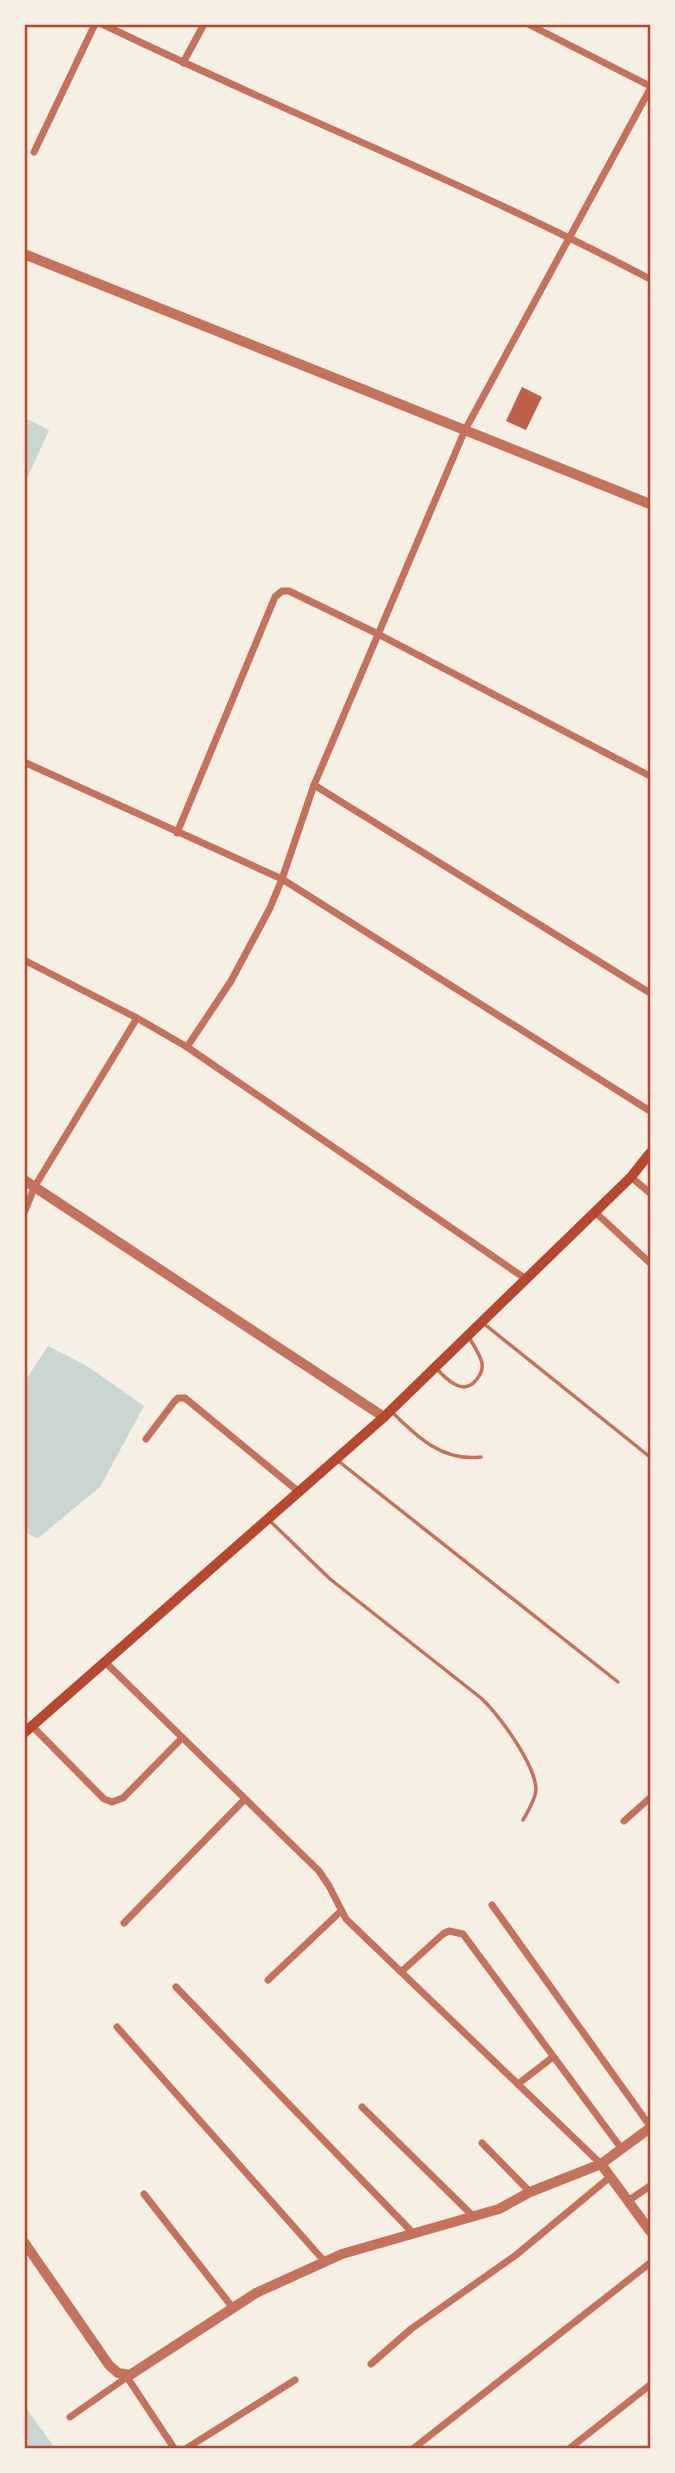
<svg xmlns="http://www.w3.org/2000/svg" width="675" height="2473" font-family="'Varela Round',sans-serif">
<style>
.water{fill:#c9d6d2}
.building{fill:#bf614a}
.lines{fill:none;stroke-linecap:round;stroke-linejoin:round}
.service{stroke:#c5725c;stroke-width:3.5}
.minor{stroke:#c5725c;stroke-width:7}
.tertiary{stroke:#c5725c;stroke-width:10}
.secondary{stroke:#b5482f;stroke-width:10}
.neatline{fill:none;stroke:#b5482f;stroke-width:2.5}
</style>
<rect width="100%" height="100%" fill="#f6efe4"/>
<g class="water">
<polygon points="25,418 49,430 25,483"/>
<polygon points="48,1346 87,1366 144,1406 100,1487 38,1538 25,1533 25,1381"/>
<polygon points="24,2407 25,2407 55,2448 25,2448"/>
</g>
<polygon class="building" points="522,387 542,397 526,430 506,421"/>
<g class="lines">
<g class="service">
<polyline points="483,1323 650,1457"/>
<path d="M436,1368C447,1380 464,1397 477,1379C481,1374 483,1369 482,1363C480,1354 473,1345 469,1337"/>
<path d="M392,1412C417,1437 443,1462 481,1457"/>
<polyline points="337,1460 618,1682"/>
<path d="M269,1520L330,1579L481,1698C499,1715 535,1764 536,1789C536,1799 528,1811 523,1820"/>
</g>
<g class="minor">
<path d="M102,24C284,112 472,185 650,279"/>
<polyline points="528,24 650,86"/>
<polyline points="183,63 204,24"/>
<polyline points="34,152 95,24"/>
<polyline points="24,762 282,879 650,1111"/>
<polyline points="314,785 650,993"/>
<polyline points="177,833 275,597 282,591 289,591 376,633 650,776"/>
<polyline points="24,960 137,1018 187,1047 526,1279"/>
<polyline points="187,1047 231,981 270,908 282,879 314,785 465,430 650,89"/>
<polyline points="631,1177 650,1193"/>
<polyline points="595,1212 650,1263"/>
<polyline points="24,1213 35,1186 137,1018"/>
<polyline points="146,1439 174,1402 178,1398 185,1398 299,1492"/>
<polyline points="105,1662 319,1871 329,1886 346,1919 601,2164"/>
<polyline points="32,1726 104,1799 112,1802 123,1798 182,1738"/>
<polyline points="624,1821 650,1798"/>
<polyline points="492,1905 650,2126"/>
<polyline points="124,1923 245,1799"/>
<polyline points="401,1972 443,1934 449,1931 463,1934 621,2148"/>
<polyline points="268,1980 341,1911"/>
<polyline points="176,1987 413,2233"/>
<polyline points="117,2027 325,2262"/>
<polyline points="518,2084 553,2057"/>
<polyline points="362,2107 474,2217"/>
<polyline points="482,2143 530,2192"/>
<polyline points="144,2194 233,2308"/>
<polyline points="628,2201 650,2186"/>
<polyline points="371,2364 411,2329 516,2255 610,2177"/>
<polyline points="125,2374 174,2448"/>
<polyline points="70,2417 130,2375"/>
<polyline points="187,2448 295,2380"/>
<polyline points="414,2448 650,2263"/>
<polyline points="570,2448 650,2385"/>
</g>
<g class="tertiary">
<polyline points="24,254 650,504"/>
<polyline points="24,1180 384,1417"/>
<polyline points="601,2164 650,2231"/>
<polyline points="24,2242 109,2365 118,2373 130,2375 256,2293 342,2254 499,2209 530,2192 601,2164 650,2128"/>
</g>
<polyline class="secondary" points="24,1733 384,1417 631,1177 650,1153"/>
</g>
<rect width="675" height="2473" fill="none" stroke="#f6efe4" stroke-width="52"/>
<rect x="26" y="26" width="623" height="2421" class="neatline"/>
</svg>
